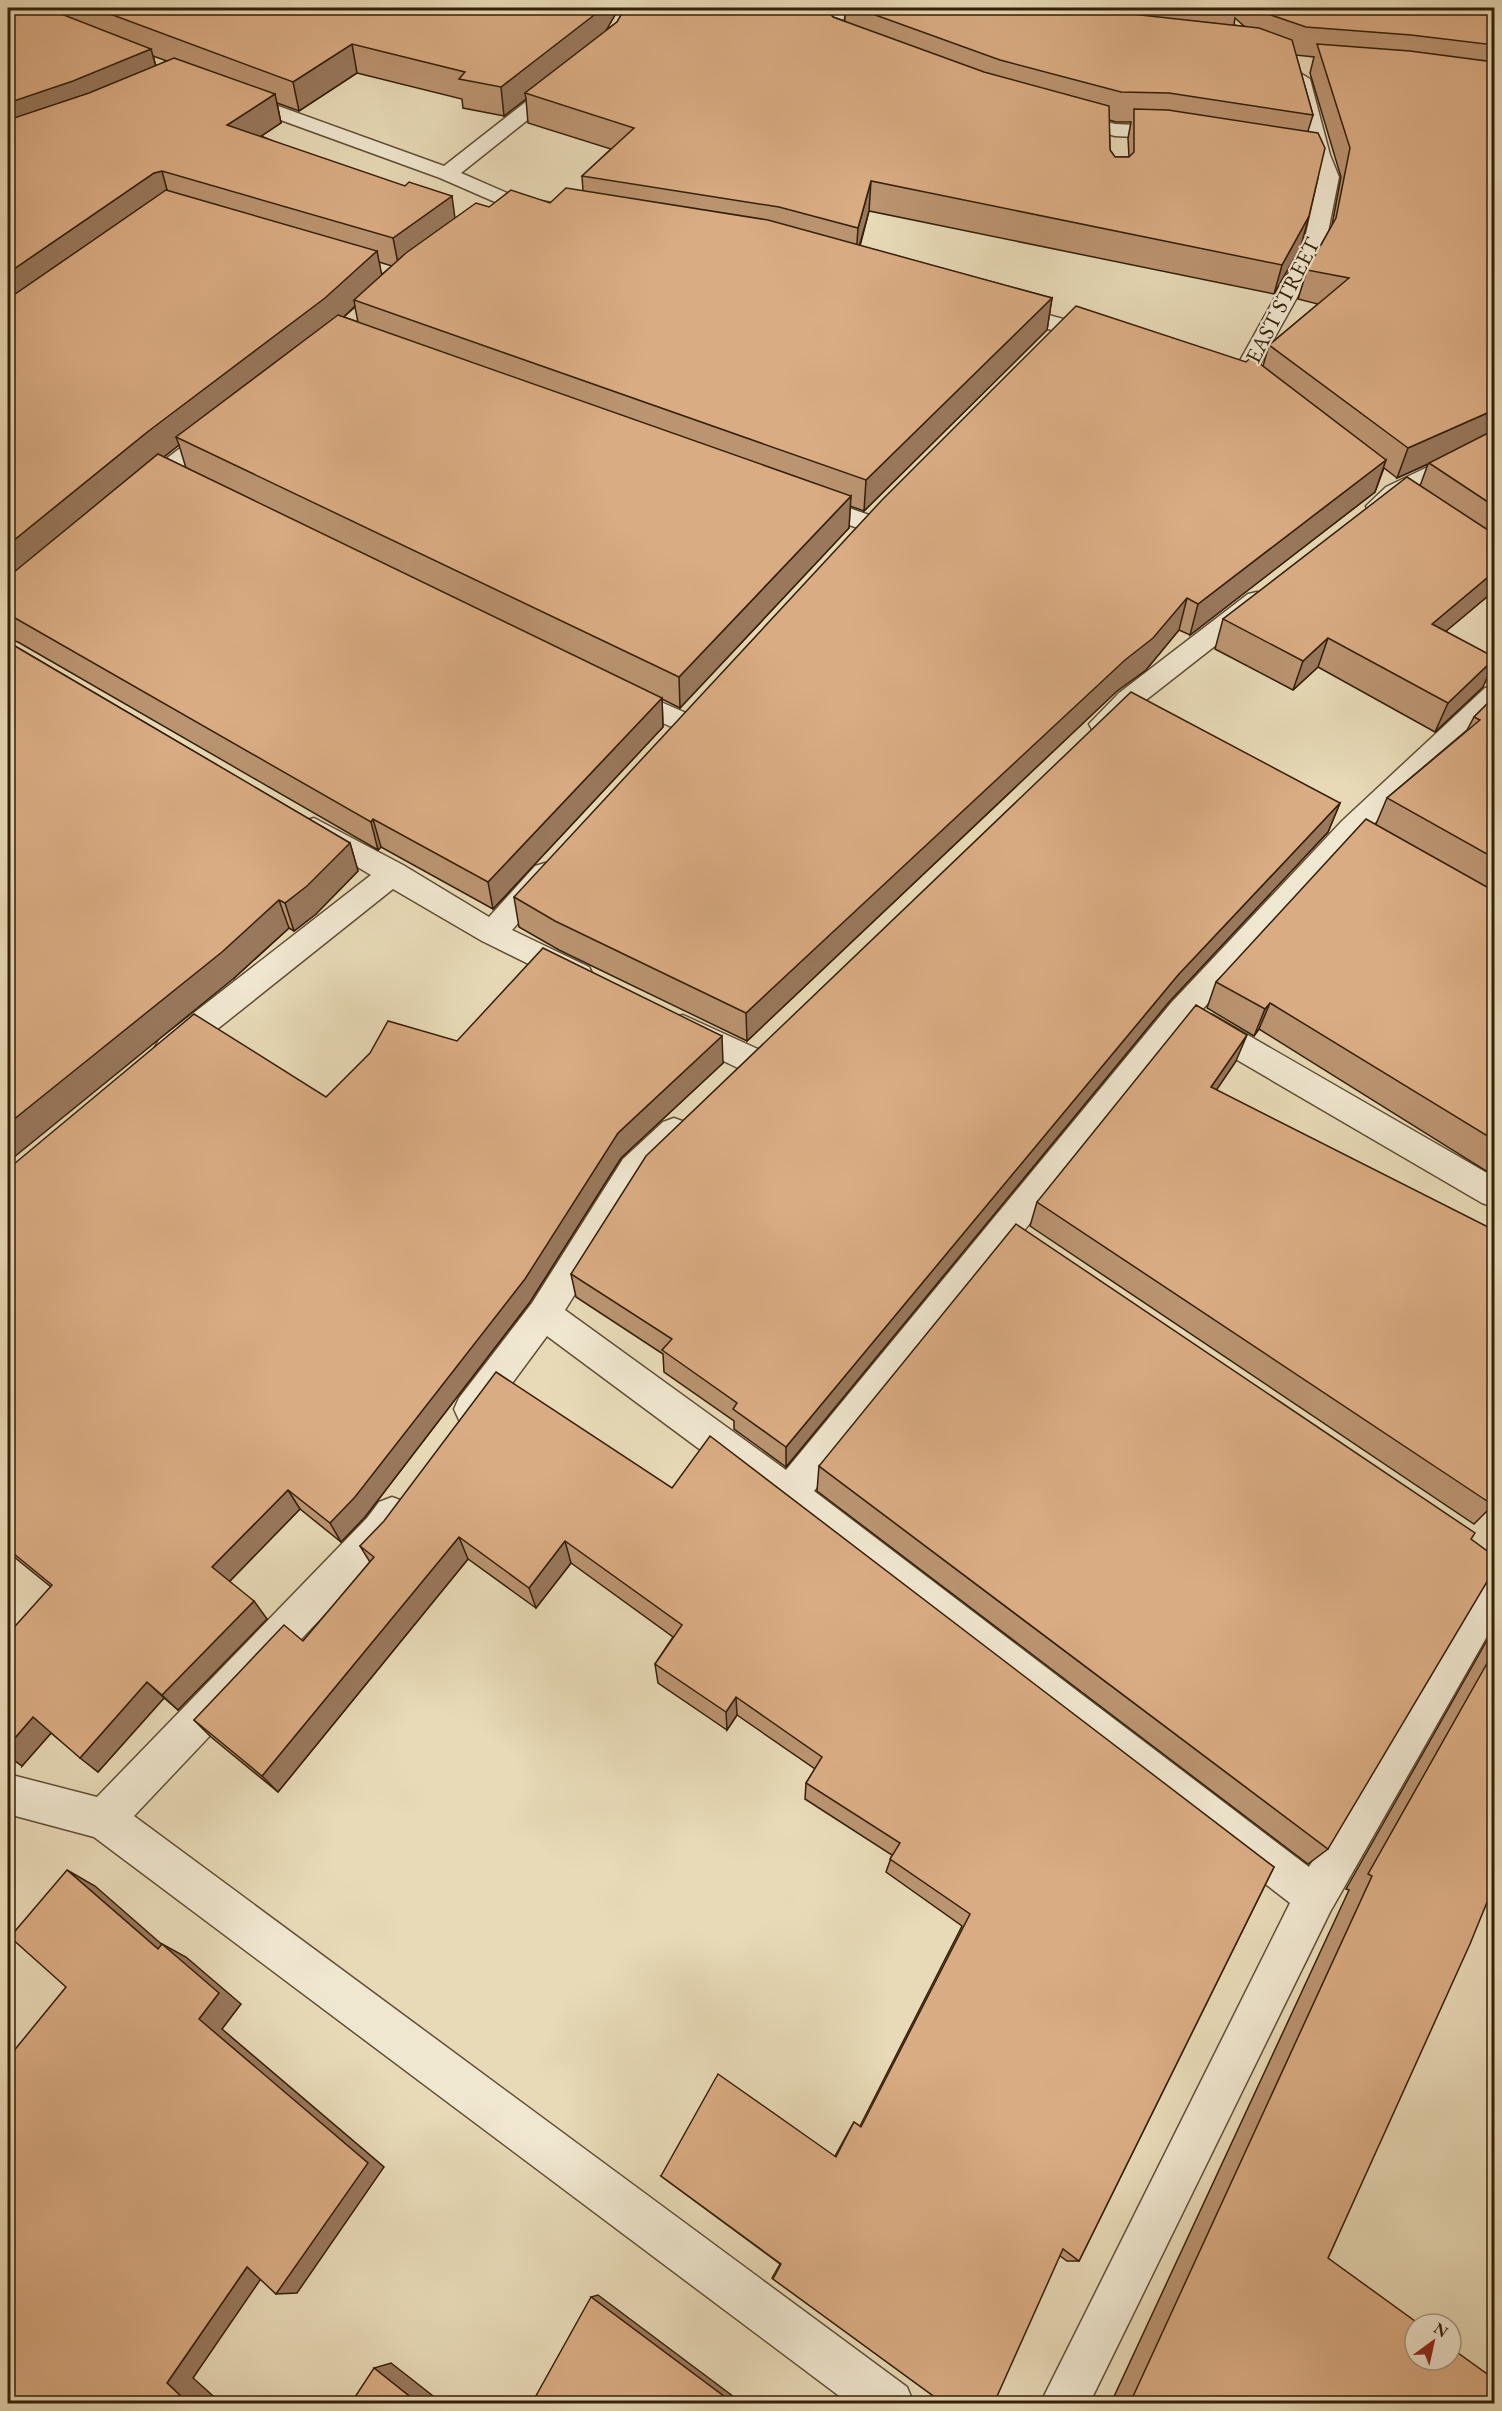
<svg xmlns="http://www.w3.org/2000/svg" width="1502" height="2411" font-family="'EB Garamond',serif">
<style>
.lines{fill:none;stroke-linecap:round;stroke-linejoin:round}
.minor-casing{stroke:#614e34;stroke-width:3}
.minor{fill:#f0e7d0;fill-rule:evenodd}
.wall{fill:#bb9471;stroke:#341f08;stroke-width:1.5;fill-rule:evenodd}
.shaded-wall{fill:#99785c;stroke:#341f08;stroke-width:1.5}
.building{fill:#daac83;stroke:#341f08;stroke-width:1.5}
.labels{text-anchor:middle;stroke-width:4.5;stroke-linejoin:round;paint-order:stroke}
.far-street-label{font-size:22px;fill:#341f08;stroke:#f0e7d0}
</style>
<rect width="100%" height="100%" fill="#e8dab7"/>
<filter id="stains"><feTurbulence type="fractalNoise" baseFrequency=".00333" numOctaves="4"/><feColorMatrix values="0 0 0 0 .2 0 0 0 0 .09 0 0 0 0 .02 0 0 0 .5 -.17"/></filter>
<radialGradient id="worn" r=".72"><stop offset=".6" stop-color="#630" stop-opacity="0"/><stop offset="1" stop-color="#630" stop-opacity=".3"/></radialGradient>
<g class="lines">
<defs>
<g id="minor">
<path d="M832,8H850L844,16L842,31C849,39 862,38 868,47L866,51C850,55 832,45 823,32L826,16Z"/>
<path d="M1300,73L1310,79L1330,155L1339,177L1325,247L1255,373L1274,390L1270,395C1255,399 1240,388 1232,375L1303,247L1319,177L1310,155L1290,79Z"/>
<polygon points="562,77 569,79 572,83 569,87 461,173 514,196 552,203 555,207 552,211 545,213 502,205 440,178 231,102 228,98 238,92 245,94 444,166 555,79"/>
<polygon points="1066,112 1115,124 1175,127 1182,129 1185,133 1182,137 1175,139 1115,136 1059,122 1056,118 1059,114"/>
<polygon points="1005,303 1107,331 1110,336 1107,341 1099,343 997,315 994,310 997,305"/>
<polygon points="218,423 226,425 230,430 226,435 149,496 140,499 131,496 128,491 131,486 210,425"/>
<polygon points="1494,435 1494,451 1404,497 1387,511 1378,514 1369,511 1366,506 1386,487"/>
<polygon points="808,494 878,518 881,524 878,530 869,532 799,507 796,502 799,497"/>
<polygon points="1257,592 1266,594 1270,600 1266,606 1137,707 1113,731 1103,733 1093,731 1089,724 1119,693 1248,594"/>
<polygon points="622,685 693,716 697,723 693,730 683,732 613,701 609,694 613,687"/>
<polygon points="1494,686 1494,710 1362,835 1200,1012 1213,1015 1494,1177 1494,1207 1482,1203 1191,1033 1188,1027 814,1491 1309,1867 1481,1576 1494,1571 1494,1624 1330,1912 1089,2404 1040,2404 1290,1903 776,1506 547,1336 485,1420 472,1425 459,1420 454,1409 459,1398 532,1303 623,1159 663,1122 674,1118 685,1122 690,1131 685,1140 647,1179 565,1310 786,1470 1171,1003 1342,821 1485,688"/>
<polygon points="314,818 403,865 489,917 535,866 545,863 555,866 559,874 555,882 512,930 589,967 593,975 589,983 578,987 567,983 482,941 393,889 181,1058 170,1061 159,1058 154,1049 159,1040 371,875 304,835 300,828 304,821"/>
<polygon points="683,1015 760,1050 765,1059 760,1068 749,1072 738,1068 672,1036 668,1027 672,1018"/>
<polygon points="392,1497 405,1502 410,1514 393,1542 134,1816 907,2387 914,2404 850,2404 94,1837 8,1814 8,1774 97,1797 367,1518 379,1502"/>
</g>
</defs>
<use href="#minor" class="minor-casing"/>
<use href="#minor" class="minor"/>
</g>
<g class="wall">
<path d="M8,8H619L606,30L617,22L625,8H830L828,10L833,17L845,21V8H1494V591L1446,631L1483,687L1435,732L1318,667L1293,690L1215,649L1223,619L1420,486L1428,464L1397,478L1384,468L1375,492L1190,635L1179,630L1146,670L1117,691L747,1041L559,950L519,927L514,897L1246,362L1263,366L1269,345L1318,304L1298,299L1307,270L1332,225L1341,177L1310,73L1314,57L1296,55L1313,115L1308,131L1301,246L1274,294L869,211L860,246L1052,298L1047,330L864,511L850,506L849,528L680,708L662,699L663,727L493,909L381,847L378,850L18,642L8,639ZM1235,18L1245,27L1234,25ZM153,56L167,61L156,66ZM357,73L462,99L463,108L504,116L526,99L528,123L611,149L582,176L583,191L550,203L489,207L455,218L261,136L281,123L277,103L299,111ZM1109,120L1116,122H1131L1128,138L1129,157H1115L1110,150ZM379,262L392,266L381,275ZM355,307L358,322L344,317ZM179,445L186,468L164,457Z"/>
<polygon points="8,642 350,843 358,871 316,914 294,931 289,928 233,979"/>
<polygon points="1494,697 1494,1176 1259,1029 1254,1036 1207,1008 1216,982 1376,824 1387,798 1467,730 1474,717"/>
<polygon points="1340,803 1328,832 1169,1002 786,1467 734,1429 734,1421 664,1372 663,1354 576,1297 571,1274"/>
<polygon points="457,1041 723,1063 621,1158 530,1302 365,1517 341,1542 300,1509 229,1582 267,1619 178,1710 164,1698 98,1772 51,1733 22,1766 51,1587 8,1552 8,1169 326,1097"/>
<polygon points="1236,1061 1216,1090 1493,1505 1474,1524 1030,1226 1037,1202"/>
<polygon points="819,1466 1328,1849 1308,1864 817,1491"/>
<polygon points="672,1488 1274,1867 1079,2261 1067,2261 1060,2256 943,2403 772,2278 780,2264 661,2176 835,2156 851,2127 854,2122 860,2126 962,1926 886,1872 892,1855 805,1799 806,1783 815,1769 737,1715 727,1730 658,1683 655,1664 673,1637 571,1563 536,1608 468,1559 278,1792 211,1737 194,1720 303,1641 370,1562 360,1546"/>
<polygon points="1494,1628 1494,1885 1328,2258 1494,2403 1111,2403 1349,1890 1346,1889"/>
</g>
<g class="shaded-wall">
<polygon points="601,8 619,8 600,41 525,93 526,99 504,116 501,87"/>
<polygon points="352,44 357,73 299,111 293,82"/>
<polygon points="151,49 159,78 8,136 8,103"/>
<polygon points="275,94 281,123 234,154 227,125"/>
<polygon points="162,171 170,201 8,311 8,273 154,173"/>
<polygon points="871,181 869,211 856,258 858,228"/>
<polygon points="452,196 456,226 399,268 393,238"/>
<polygon points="1309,216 1301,246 1274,294 1282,265"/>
<polygon points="377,251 383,281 354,300 355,306 332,328 176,437 179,445 156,463 8,585 8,545 146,433"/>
<polygon points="1052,298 1047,330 864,511 866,480"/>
<polygon points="1494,410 1494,434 1397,478 1408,448"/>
<polygon points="1386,460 1375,492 1190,635 1198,604"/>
<polygon points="851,496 849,528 680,708 679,677"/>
<polygon points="1494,572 1494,591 1420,653 1432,624"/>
<polygon points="1187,598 1179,630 1146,670 1117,691 747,1041 746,1013"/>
<polygon points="1328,638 1318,667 1293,690 1303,661"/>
<polygon points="1494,659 1494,662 1483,687 1435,732 1448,703"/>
<polygon points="662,698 663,727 493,909 488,882"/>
<polygon points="1340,803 1328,832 1169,1002 786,1467 786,1447 1178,975"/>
<polygon points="373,819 381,847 378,850 371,822"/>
<polygon points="350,843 358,871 316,914 294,931 285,903"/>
<polygon points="279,900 289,928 233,979 8,1162 8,1124"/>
<polygon points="1270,1003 1259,1029 1254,1036 1265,1009"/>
<polygon points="1247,1035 1236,1061 1201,1113 1211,1087"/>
<polygon points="722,1036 723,1063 621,1158 530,1302 365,1517 341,1542 330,1523 618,1133"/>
<polygon points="288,1490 300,1509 226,1585 212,1567"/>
<polygon points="459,1537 468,1559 278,1792 262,1776"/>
<polygon points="565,1541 571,1563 536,1608 529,1588"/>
<polygon points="254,1601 267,1619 178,1710 162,1695"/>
<polygon points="147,1682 164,1698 98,1772 80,1758"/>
<polygon points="736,1697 737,1715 727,1730 726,1712"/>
<polygon points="33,1717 52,1732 22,1766 8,1756 8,1746"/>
<polygon points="67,1870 95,1886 182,1962 158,1949"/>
<polygon points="162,1944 186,1957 241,2004 222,2029 384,2167 297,2293 276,2294 199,2019"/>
<polygon points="247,2267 269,2267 193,2378 221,2403 188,2403 167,2383"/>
<polygon points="598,2295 742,2403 733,2403 591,2297"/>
<polygon points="391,2363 442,2403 418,2403 374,2368"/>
</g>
<g class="building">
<polygon points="8,8 46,8 151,49 73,81 8,103"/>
<polygon points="94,8 601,8 598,12 501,87 459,79 465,72 352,44 293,82"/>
<polygon points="625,8 826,8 833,17 984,72 1109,106 1110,150 1115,157 1129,157 1134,152 1134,109 1168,110 1318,133 1325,148 1309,216 1282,265 871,181 858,228 779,207 582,176 634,128 525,93 617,22"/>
<polygon points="856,8 995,8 1005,10 1024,12 1077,8 1259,28 1292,40 1313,115 1169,93 1121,92 1000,60"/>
<polygon points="1214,8 1234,8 1237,10"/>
<polygon points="1262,8 1494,8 1494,45 1411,35 1306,27 1271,15"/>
<polygon points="1317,44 1410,51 1494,62 1494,410 1408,448 1269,345 1349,278 1307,270 1336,218 1350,148"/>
<polygon points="174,58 275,94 227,125 405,186 409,182 452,196 393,238 162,171 154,173 8,273 8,120 89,93"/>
<polygon points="566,188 768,220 1052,298 866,480 354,300 406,253 476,203 489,207 511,190 550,203"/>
<polygon points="166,190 377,251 325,298 146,433 8,545 8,299"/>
<polygon points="1076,306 1246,362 1251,357 1386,460 1198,604 1187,598 1153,638 1125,660 746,1013 555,921 514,897 882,500"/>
<polygon points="338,315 851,496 679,677 176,437"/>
<polygon points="1494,430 1494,506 1429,463"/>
<polygon points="158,454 662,698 488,882 373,819 371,822 8,614 8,577"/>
<polygon points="1407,477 1494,534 1494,572 1432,624 1494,657 1494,659 1448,703 1328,638 1303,661 1223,619"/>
<polygon points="8,642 350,843 307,886 285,903 279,900 222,952 8,1124"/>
<polygon points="1131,692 1340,803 1178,975 786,1447 733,1409 737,1403 662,1350 672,1339 571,1274 646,1156"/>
<polygon points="1494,697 1494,858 1387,798 1480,720 1474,717"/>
<polygon points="1366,819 1494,891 1494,1140 1270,1003 1265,1009 1216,982"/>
<polygon points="543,948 722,1036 618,1133 525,1279 355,1497 330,1523 288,1490 212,1567 254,1601 162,1695 147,1682 80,1758 33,1717 8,1746 8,1634 52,1585 8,1549 8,1169 194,1014 326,1097 370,1053 388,1021 457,1041"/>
<polygon points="1196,1005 1247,1035 1211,1087 1494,1230 1494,1503 1493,1505 1037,1202"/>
<polygon points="1016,1224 1475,1533 1471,1539 1494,1556 1494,1570 1328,1849 819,1466"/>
<polygon points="496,1372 672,1488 710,1436 1274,1867 1079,2261 1063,2249 994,2403 943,2403 773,2279 781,2264 661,2176 718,2074 836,2157 854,2122 861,2127 970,1914 890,1859 900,1843 806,1783 822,1757 736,1697 726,1712 655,1664 682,1625 565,1541 529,1588 459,1537 262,1776 194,1720 284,1625 303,1641 374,1557 360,1546 384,1521"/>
<polygon points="1494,1651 1494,1885 1470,1944 1328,2258 1419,2324 1415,2324 1415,2360 1451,2360 1451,2348 1494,2379 1494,2403 1130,2403 1372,1876 1368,1874"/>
<polygon points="67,1870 158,1949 162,1944 219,1993 199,2019 368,2163 276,2294 247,2267 167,2383 188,2403 8,2403 8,2058 66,1987 10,1937"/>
<polygon points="591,2297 733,2403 532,2403"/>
<polygon points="374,2368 418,2403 351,2403"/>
</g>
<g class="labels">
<g class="far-street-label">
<text transform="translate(1282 300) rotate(-63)" y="8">EAST STREET</text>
</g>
</g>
<rect width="1502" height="2411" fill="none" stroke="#e8dab7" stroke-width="30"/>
<rect x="9" y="9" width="1484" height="2393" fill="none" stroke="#341f08" stroke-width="3"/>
<rect x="15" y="15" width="1472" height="2381" fill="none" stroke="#341f08" stroke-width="1.5"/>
<g transform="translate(1433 2342) rotate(33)"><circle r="28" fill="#f0e7d0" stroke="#a59780" stroke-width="1.5"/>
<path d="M0-4.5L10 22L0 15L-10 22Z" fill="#8f2418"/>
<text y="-9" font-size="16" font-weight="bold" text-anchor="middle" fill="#341f08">N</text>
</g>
<rect width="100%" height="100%" filter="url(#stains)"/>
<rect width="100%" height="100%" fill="url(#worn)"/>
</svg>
